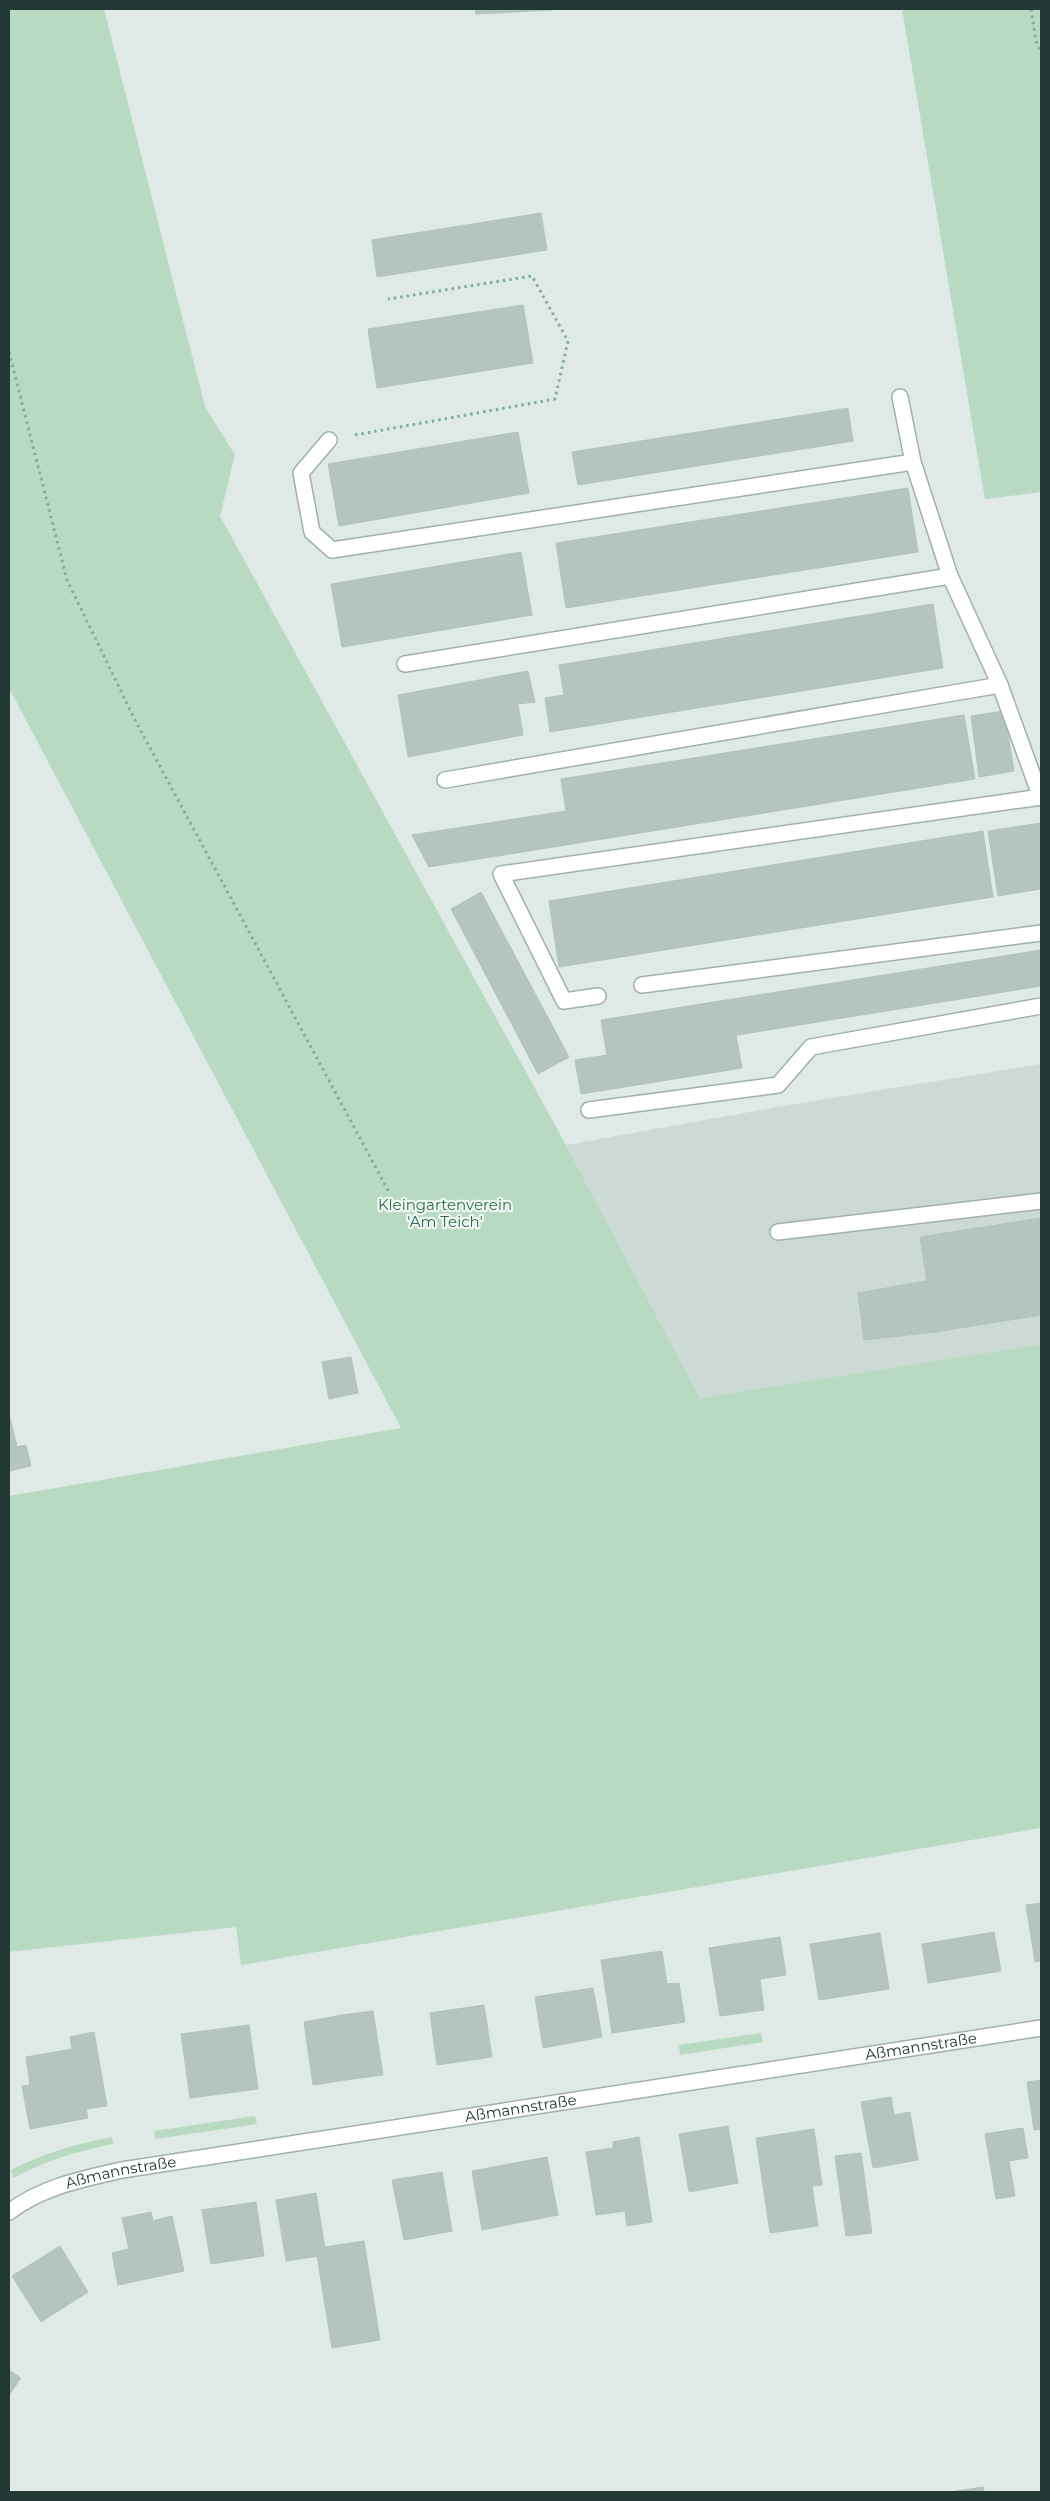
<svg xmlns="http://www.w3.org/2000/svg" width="1050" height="2501" font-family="Montserrat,sans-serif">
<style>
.built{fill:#cdd9d4}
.green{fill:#b8dac3}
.building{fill:#b4c4be;stroke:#b1c3bd}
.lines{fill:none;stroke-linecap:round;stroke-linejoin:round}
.lane-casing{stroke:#a2b0ac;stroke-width:18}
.street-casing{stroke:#a2b0ac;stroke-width:18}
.path{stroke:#80aca1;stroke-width:3;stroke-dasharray:2.5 4;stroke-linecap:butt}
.lane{stroke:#fff;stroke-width:15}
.street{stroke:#fff;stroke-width:15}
.labels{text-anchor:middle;stroke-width:4.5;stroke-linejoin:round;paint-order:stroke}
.park-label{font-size:15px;fill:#2d6d4a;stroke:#eff6f3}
.street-label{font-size:15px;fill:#213834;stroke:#eff6f3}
</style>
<rect width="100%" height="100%" fill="#dfe9e5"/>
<polygon class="built" points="1041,1064 1041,1344 700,1398 566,1145 783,1106"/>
<g class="green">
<polygon points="9,9 104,9 205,407 235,455 220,516 566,1145 700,1398 1041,1344 1041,1828 241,1965 236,1927 9,1952 9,1496 401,1428 9,688"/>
<polygon points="902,9 1041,9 1041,492 985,499"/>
<polygon points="761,2033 763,2042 680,2055 679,2045"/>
<polygon points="255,2116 257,2124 155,2139 154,2131"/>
<path d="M112,2137L113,2144C77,2151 45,2161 13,2178L11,2170C44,2153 76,2144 112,2137Z"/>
</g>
<g class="building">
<polygon points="475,9 552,9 552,10 476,14"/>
<polygon points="541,213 547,250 377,277 372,240"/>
<polygon points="523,305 533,363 377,388 368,329"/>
<polygon points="848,408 853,441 578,485 572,452"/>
<polygon points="518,432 529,493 339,526 328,464"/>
<polygon points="908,488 918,552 566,608 556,543"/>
<polygon points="521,552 532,615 342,647 331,584"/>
<polygon points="933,604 943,668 550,732 545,698 564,695 559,665"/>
<polygon points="528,671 535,702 518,704 523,735 408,757 398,695"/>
<polygon points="1004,711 1014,771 979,777 971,716"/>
<polygon points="964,715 975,779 429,867 412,835 566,811 561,779"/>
<polygon points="1041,823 1041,889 998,896 988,831"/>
<polygon points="983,831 993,897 559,967 549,901"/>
<polygon points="481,892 569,1057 538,1074 451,909"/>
<polygon points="1041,950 1041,986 607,1056 601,1020"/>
<polygon points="736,1035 742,1068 581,1094 575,1060"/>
<polygon points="1041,1218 1041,1315 935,1332 920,1237"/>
<polygon points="926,1281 935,1332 864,1340 858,1293"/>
<polygon points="351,1357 358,1393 329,1399 322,1362"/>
<polygon points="9,1414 17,1447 26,1445 31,1466 9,1471"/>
<polygon points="1041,1903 1041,1961 1035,1962 1026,1905"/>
<polygon points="994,1932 1001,1971 928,1983 922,1944"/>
<polygon points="880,1933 889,1989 819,2000 810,1944"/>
<polygon points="780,1937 786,1975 760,1979 764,2010 720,2016 709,1948"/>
<polygon points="662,1951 667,1984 679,1983 685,2022 612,2033 601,1960"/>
<polygon points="593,1988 602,2037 543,2048 535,1997"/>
<polygon points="484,2005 492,2057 437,2065 430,2013"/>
<polygon points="373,2011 383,2075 352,2079 342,2015"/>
<polygon points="342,2015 352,2079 313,2085 304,2022"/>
<polygon points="249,2025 258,2089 190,2098 181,2034"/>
<polygon points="94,2032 107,2106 86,2109 88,2118 30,2129 22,2086 30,2085 26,2057 72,2049 70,2037"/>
<polygon points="1041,2080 1041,2129 1034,2130 1027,2082"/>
<polygon points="891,2097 894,2115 910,2112 918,2160 873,2168 861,2102"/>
<polygon points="728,2126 738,2183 689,2192 679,2134"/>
<polygon points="1023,2128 1028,2158 1009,2161 1015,2196 996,2199 985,2134"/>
<polygon points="814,2129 822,2185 812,2186 818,2226 770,2233 756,2138"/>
<polygon points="639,2137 652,2222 627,2226 625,2211 596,2215 586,2152 613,2148 613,2142"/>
<polygon points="861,2153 872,2233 846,2236 835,2156"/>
<polygon points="547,2157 558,2215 482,2230 472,2171"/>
<polygon points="442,2172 452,2231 404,2240 392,2180"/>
<polygon points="316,2193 326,2255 286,2261 276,2200"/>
<polygon points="256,2202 264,2256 211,2264 202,2210"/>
<polygon points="151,2212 153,2221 172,2216 184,2271 118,2285 112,2253 129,2249 122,2218"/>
<polygon points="364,2241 380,2340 332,2348 317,2256 326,2255 325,2247"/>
<polygon points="60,2246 88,2292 41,2322 12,2276"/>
<polygon points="9,2370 21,2378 9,2395"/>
<polygon points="983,2487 984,2492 950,2492"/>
</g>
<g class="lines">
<defs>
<g id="lane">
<polyline points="900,397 913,462 950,576 1000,685 1041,798"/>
<polyline points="329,440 301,473 312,532 332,550 913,462"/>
<polyline points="405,664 950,576"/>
<polyline points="445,780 1000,685"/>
<polyline points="642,985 1041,933"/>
<polyline points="598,996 564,1001 501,874 1041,797"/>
<polyline points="589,1110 778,1085 811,1047 1041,1006"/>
<polyline points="778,1232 1041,1201"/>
</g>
<g id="street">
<path id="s1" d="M9,2212C42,2187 82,2179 122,2170L1041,2028"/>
</g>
</defs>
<use href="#lane" class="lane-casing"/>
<use href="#street" class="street-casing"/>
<g class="path">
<polyline points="1031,9 1036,41 1041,52"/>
<polyline points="9,352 67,580 135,720 390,1194"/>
<polyline points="355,435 555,399 568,341 532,276 388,299"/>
</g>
<use href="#lane" class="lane"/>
<use href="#street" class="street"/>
</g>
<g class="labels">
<g class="park-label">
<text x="445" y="1210">Kleingartenverein<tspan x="445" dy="17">'Am Teich'</tspan></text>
</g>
<g class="street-label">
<text dy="5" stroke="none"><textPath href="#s1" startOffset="930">Aßmannstraße</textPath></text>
<text dy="5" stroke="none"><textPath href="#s1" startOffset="525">Aßmannstraße</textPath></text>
<text dy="5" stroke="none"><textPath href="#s1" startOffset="120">Aßmannstraße</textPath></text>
</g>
</g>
<rect width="1050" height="2501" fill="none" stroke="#213834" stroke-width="20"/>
</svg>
